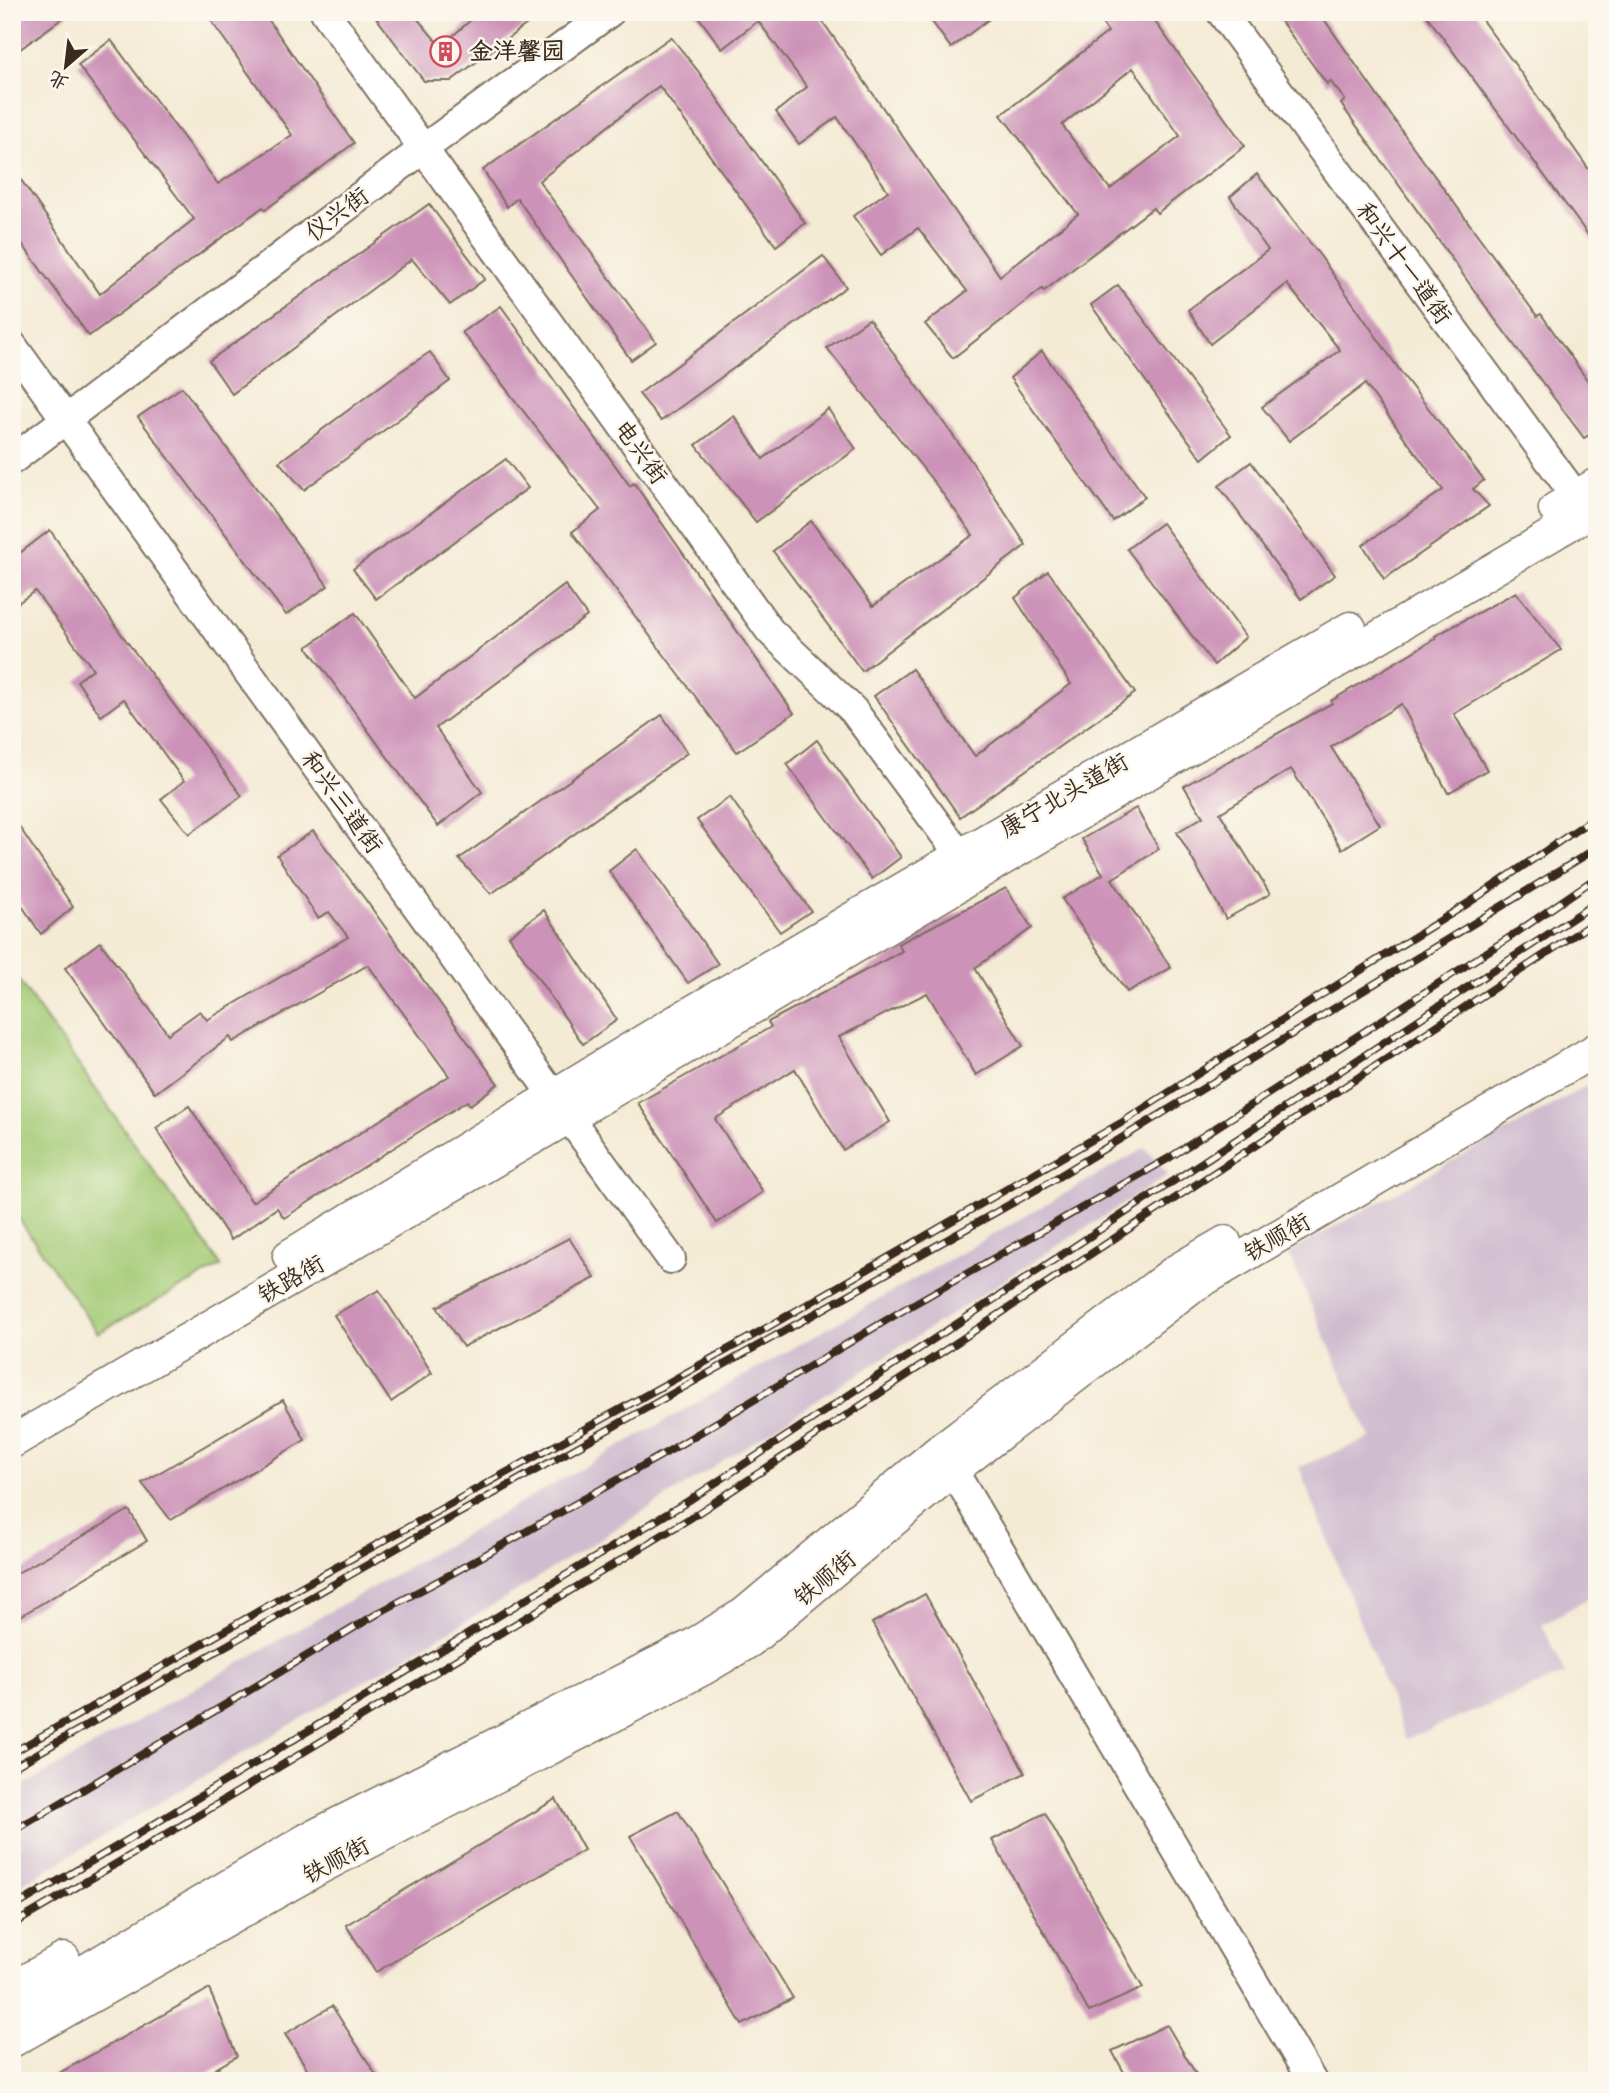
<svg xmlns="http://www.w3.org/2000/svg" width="1609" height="2093" font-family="'Indie Flower','LXGW WenKai TC',sans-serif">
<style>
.industrial{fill:#cfbdcf}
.green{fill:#a3ca74;stroke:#6f7a49;stroke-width:2}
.building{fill:#cc92b8;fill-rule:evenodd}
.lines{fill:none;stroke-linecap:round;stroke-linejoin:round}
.tertiary-casing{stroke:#7c6e5e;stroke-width:32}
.secondary-casing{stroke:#7c6e5e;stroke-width:35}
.tertiary{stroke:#fff;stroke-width:28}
.secondary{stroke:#fff;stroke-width:32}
.rail-casing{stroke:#3b2a1e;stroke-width:8}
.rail{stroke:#fbf7ec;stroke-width:5;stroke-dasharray:16;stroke-linecap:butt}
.labels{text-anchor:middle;stroke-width:5;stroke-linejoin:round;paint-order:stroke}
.poi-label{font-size:24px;font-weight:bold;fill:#3b2a1e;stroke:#fbf7ec;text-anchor:start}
.street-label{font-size:24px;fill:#3b2a1e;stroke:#fbf7ec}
</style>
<rect width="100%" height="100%" fill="#fbf7ec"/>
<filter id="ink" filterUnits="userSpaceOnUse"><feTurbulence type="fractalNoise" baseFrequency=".0143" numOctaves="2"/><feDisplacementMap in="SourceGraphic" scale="14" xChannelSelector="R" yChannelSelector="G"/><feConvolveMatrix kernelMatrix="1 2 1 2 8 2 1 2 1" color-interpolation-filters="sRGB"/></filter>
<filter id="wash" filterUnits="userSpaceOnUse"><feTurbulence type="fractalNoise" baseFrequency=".00686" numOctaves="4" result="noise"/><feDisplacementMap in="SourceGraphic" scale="28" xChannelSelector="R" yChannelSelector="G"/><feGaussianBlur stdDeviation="1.57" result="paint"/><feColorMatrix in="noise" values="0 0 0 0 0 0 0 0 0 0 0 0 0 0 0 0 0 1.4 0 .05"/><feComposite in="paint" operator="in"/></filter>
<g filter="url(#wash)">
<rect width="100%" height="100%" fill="#f4ebd5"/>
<g class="industrial">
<polygon points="1597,1080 1597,1593 1542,1625 1566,1674 1406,1739 1299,1467 1370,1438 1288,1253"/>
<polygon points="1145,1148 1168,1175 689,1483 513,1593 12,1890 12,1792"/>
</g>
<polygon class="green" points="12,971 221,1266 98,1333 12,1209"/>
<g id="blocks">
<g class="building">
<polygon points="12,12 71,12 12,55"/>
<polygon points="205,12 263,12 354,143 265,210 263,207 89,336 12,230 12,167 100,294 194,219 78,65 111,40 218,184 292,135"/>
<polygon points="372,12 412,12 437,42 449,39 480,12 543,12 451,81 424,81"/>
<path d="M695,12H816L1000,276L1078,214L1001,115L1108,32L1094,12H1148L1245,146L1157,213L1153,208L1044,291L1042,289L953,358L925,324L967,291L918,228L881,255L853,216L888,191L837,117L799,144L776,112L807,87L758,21L722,49ZM1133,68L1180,136L1110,189L1062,125Z"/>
<polygon points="925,12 998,12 951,48"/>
<polygon points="1274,12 1319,12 1411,144 1537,316 1541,314 1597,394 1597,431 1584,438 1494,318 1341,104 1345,100 1330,81 1327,84"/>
<polygon points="1424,12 1476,12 1516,66 1597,181 1597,247"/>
<polygon points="671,37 698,71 805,223 776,246 659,86 539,181 656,342 631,360 517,198 507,207 483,170"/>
<polygon points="1257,174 1321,257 1405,378 1484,480 1473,489 1489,506 1384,579 1363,545 1443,490 1365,384 1289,441 1262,407 1340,350 1287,284 1210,344 1188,310 1268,250 1230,197"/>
<polygon points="429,204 485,279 450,305 412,259 232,394 209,361"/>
<polygon points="823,256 846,287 661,421 639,394"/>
<polygon points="1118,285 1231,435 1202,459 1091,305"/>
<polygon points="501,306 630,486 634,483 794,713 737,752 572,532 600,510 462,332"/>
<polygon points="869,319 972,462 1026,545 862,671 773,551 811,521 873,606 973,535 937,486 827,348"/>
<polygon points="1042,351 1145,497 1113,521 1010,378"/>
<polygon points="430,352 450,381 304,490 279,462 398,373"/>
<polygon points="182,387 328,586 286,615 138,417"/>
<polygon points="828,409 856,449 756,522 696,445 734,416 763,459"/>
<polygon points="506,459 528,488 376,599 353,569"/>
<polygon points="1251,462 1335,575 1301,599 1219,486"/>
<polygon points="1162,523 1246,637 1214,665 1127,549"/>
<polygon points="50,530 119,631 242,796 189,834 161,799 184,781 124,699 101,716 77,681 93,669 35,591 12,607 12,559"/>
<polygon points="1048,571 1135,693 960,817 874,696 912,669 975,756 1071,684 1015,598"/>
<polygon points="565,585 587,616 436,728 482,792 438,826 307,647 355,613 415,698"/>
<polygon points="1516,592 1561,650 1454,714 1487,770 1448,793 1401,704 1331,747 1380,825 1342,849 1291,769 1220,813 1270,894 1226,919 1177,832 1203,817 1184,786 1332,703 1331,701 1436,638 1435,636"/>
<polygon points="662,715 687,753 491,894 459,859"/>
<polygon points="817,740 901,857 872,879 787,764"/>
<polygon points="730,797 811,911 780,932 697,820"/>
<polygon points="1136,808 1159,849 1112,879 1171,968 1127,992 1062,899 1103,874 1082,839"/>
<polygon points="12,816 73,907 41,934 12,891"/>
<polygon points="313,831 365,899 498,1084 470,1105 467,1101 284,1218 277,1208 231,1240 156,1128 189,1106 252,1202 449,1076 368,965 233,1042 230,1037 155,1093 65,968 100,942 168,1034 200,1011 207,1020 348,937 329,912 318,918 277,855"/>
<polygon points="637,849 718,964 688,983 609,871"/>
<polygon points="1006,888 1032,928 975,968 1023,1046 976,1075 927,993 839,1037 890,1122 843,1150 795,1069 715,1119 763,1192 717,1223 638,1103 771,1027 768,1022 902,951 898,944"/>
<polygon points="544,910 617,1020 583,1044 509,936"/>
<polygon points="569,1238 595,1278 463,1347 437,1307"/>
<polygon points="379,1290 432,1373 391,1402 334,1315"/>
<polygon points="283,1400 305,1440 171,1520 142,1483"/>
<polygon points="129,1510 147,1541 12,1621 12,1576"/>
<polygon points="925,1594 1025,1773 971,1801 872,1623"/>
<polygon points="556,1799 584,1850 376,1972 346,1925"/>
<polygon points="678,1811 793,1998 742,2025 630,1836"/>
<polygon points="1045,1813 1143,1988 1089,2012 992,1840"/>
<polygon points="209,1989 237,2056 195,2081 45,2081"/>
<polygon points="332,2006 380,2081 315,2081 285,2034"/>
<polygon points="1167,2025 1200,2081 1129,2081 1112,2051"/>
</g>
</g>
</g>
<g filter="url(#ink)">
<use href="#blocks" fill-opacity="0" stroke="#7c6e5e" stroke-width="2"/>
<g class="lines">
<defs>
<g id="tertiary">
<polyline points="325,12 770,631 853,710 973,873"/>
<polyline points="1221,12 1588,513"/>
<polyline points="12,345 671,1259"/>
<polyline points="12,460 423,149 610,12"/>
<polyline points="953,1470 1312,2081"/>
</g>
<g id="secondary">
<polyline points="1555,509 1597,484"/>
<polyline points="289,1256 663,1029 1350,628"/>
<polyline points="12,1442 569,1117 974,876 1597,508"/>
<polyline points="12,1988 64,1959"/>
<polyline points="12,2014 306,1840 693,1645 744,1614 940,1450 1177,1270 1225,1242"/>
<polyline points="12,2041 321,1867 703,1669 750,1641 953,1470 1190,1288 1597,1049"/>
</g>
</defs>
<use href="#tertiary" class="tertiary-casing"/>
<use href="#secondary" class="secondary-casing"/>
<use href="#tertiary" class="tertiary"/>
<use href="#secondary" class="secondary"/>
<defs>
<g id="rail">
<polyline points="12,1753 304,1585 754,1335 1121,1123 1310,1002 1470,902 1597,816"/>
<polyline points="12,1768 404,1544 1048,1183 1597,848"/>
<polyline points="12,1832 382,1611 451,1574 669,1451 905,1309 1169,1158 1510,937 1597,877"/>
<polyline points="12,1908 131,1838 685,1503 1597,902"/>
<polyline points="12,1925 216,1805 692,1517 1597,920"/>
</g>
</defs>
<use href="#rail" class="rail-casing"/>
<use href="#rail" class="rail"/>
</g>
</g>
<defs>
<symbol id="building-ring" viewBox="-11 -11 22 22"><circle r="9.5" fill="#fbf7ec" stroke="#d1495b" stroke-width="1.5"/><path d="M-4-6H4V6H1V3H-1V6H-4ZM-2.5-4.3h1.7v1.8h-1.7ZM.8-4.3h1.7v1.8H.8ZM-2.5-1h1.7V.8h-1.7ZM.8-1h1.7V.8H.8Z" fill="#d1495b"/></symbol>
</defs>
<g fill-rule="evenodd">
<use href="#building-ring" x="428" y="34" width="35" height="35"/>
</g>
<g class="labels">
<g class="poi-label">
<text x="469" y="59">金洋馨园</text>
</g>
<g class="street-label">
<text transform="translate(337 214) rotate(-37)" y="8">仪兴街</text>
<text transform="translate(1404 263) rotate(54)" y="8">和兴十一道街</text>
<text transform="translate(641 452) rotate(54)" y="8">电兴街</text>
<text transform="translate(1064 795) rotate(-30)" y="8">康宁北头道街</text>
<text transform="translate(342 802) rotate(54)" y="8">和兴三道街</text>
<text transform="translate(1277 1237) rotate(-30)" y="8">铁顺街</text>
<text transform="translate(291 1279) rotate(-30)" y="8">铁路街</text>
<text transform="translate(825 1578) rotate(-40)" y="8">铁顺街</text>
<text transform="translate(336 1860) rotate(-28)" y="8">铁顺街</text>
</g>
</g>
<rect width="1609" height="2093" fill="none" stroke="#fbf7ec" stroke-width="42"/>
<g transform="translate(66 66) rotate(208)" stroke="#fbf7ec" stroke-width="5" paint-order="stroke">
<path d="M0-5L12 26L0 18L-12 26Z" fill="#3b2a1e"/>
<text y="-10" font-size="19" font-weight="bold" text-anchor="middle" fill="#3b2a1e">北</text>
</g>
</svg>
